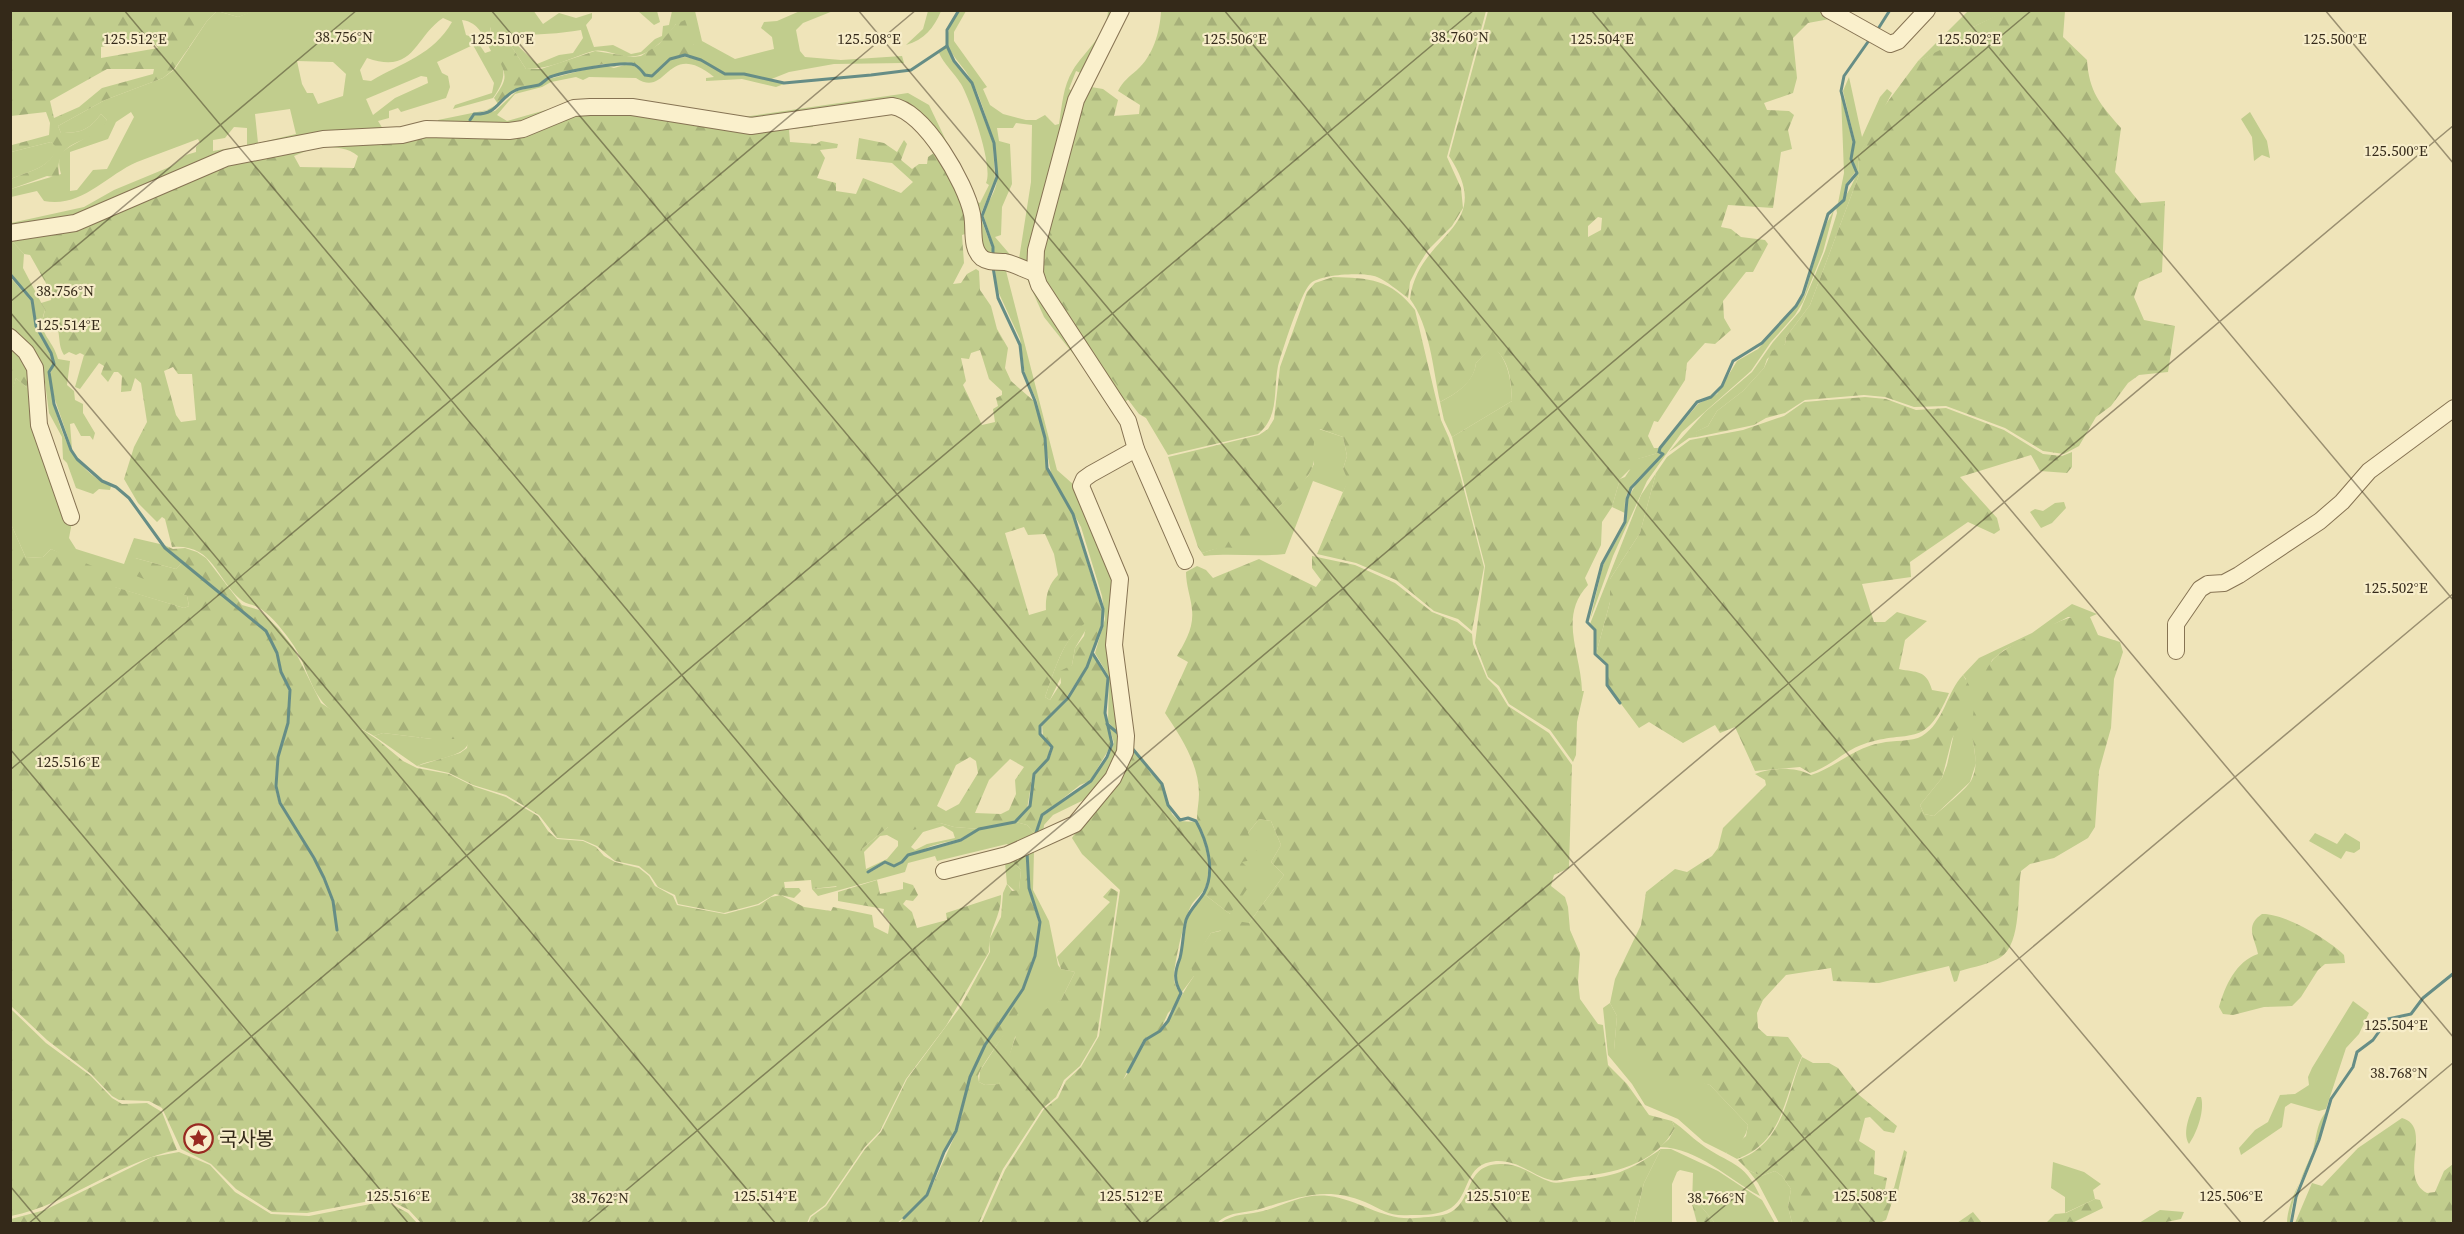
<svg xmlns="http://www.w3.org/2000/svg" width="2464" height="1234" font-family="'Source Serif 4','Noto Sans KR',serif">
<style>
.green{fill:#c1cd8d;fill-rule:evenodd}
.forest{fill:url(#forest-firs);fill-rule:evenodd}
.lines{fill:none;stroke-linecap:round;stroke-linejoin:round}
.stream{stroke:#668d86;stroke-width:3}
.minor-casing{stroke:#867353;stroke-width:18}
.minor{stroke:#faf0cc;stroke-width:16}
.ticks{fill:none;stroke:#342919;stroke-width:1.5;stroke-opacity:0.45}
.labels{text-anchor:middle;stroke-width:4.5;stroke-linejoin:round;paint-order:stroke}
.poi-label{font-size:20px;fill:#342919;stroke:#f7edc9;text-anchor:start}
.ticks-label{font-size:15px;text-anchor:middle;fill:#342919;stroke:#f7edc9;stroke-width:4.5;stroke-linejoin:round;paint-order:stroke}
</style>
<defs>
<pattern id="forest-firs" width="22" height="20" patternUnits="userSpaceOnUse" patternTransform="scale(1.5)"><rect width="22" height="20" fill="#c1cd8d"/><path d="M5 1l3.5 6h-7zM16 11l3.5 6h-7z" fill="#a6b079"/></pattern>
</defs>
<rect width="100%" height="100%" fill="#efe4b9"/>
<g class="green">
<path d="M256,10H533L543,24L559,13L576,18L592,13V18L586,25L594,47L613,45L631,54L641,52L655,39L662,36L663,26L669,25L672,11H695L702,41L735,59L774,49L772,37L761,28L764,22L777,21L800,11H833L803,23L796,30L800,51L805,57L841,60L902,56L904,63L834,64L789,72L769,80L744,73H725L694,57V45L676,24C663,42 645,62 620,55C612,53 601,49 593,51C570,58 551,69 526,69L508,41L490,27C494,61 516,66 493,98L453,109L455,105L492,93L494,83L473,45L437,62L442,73L448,76L450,87L446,98L401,112L398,108L389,111V118L378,121L383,129L337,134L91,212L11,230V223L84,207L114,190L172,166L186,155L196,152V147L200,143L198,139C178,147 157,154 137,162C105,176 82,208 44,201L37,191L11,197V189L61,174C55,153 64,150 80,141C89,136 98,127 107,120L101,114C89,130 81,133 61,133L58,126L105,100L163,78L175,69L207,21L217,11L238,17ZM443,18L452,22C433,55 403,62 371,81L363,80L360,70L367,58C415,75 414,37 443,18ZM462,20C479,22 484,37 491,51L485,53L475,38L466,35ZM581,30L583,38L573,53L559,55L537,64L517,45L515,36C538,34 559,34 581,30ZM297,61L333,62L346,74L343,96L318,104L313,93H307L302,84ZM421,76L427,77L428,83L395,98L373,115L366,99ZM290,109L296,134L258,143L255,114ZM131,112L134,117L107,169L93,170L77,190L70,191V152L108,139L116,122ZM234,127L247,128V145L213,151V140L225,138Z"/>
<polygon points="638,11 657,11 660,22 654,25"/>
<path d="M928,11H941C934,28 924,40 906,45L923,29Z"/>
<path d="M959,11H966L954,32V41L987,87L983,89L990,105L1003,114L1026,120H1036L1045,115L1055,125L1059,124C1062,106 1063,86 1073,70C1084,52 1107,34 1108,11H1119L1083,74L1076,71L1069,89L1075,93L1032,268L994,259L993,244L983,214C987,203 996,192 997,180C1000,159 983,102 973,83C956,52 933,49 959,11ZM1016,123L1032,125L1031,182L1019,259L1013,258L995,237L1001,235L1002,207L1012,184L1010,144L999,141L997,128H1013Z"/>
<polygon points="1968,11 2007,11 1973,27 1942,50 1918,61"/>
<path d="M947,47L953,62L972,84L993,144L995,180L980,216L992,248V260L986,258L974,220L905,105L754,120L438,123V120L487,110L498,104L493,109L472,114L469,121L474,115L495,111L517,91L541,85L549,79L576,72L604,65L614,68L628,64L637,67L644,75L653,76L671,59L685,57L701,60L726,75L745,74L784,84L776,87L742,79L706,81V78L714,77C666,38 668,100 636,78L589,77L583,80L576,77L551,82L542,87L515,94L497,115L507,121L581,100L744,117L908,93L929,105L975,201L980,203L989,185L986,183C994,167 970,99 961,84C954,73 944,64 939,53Z"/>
<path d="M1849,77L1862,137L1880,97L1887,89L1892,93L1858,157L1859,175L1810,305L1786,337L1785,344L1767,359L1764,368L1743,391L1717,411L1708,426L1696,432L1697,437L1689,438L1669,452L1705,412L1752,372L1773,342L1800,311L1825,251L1837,213L1836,207C1846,199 1853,183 1858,171L1852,160L1855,141L1843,91Z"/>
<polygon points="1841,95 1853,143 1850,161 1856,171 1846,184 1843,199 1838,203 1844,173"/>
<polygon points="2250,112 2267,141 2270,158 2262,155 2254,161 2252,137 2241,119"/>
<path d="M51,142L57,147C52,168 28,171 11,179V152Z"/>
<polygon points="1834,210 1823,252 1803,302 1795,315 1771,342 1751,371 1682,432 1647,481 1613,556 1590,620 1603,565 1626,523 1628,498 1639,479 1663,453 1660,452 1661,448 1698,404 1717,394 1737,361 1758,349 1797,306 1805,294 1824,228"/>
<path d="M11,240L24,254L23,268L45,310C36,334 52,337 58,359L70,361L67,385L74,391L75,400L83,404V413L95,433L93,440L90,436H81L74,423L70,424L72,449L54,397L50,375L54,363L51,351L38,327L32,300L11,273Z"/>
<polygon points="995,267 1005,267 1057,470 1074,485 1112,574 1122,737 1108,722 1109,677 1095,653 1105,619 1102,596 1081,527 1051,473 1037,401 1025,375 1020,339 996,287"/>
<polygon points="1024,272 1098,385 1044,317"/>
<path d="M10,277L31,301L36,327L48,348L53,364C46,375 51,380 52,391C57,428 73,471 111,486L110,490L99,489L93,494L76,488L67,463L63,459L62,437L49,413L43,367L11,332Z"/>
<polygon points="1043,288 1129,399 1122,404"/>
<path d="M1493,346C1509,361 1511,380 1512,401L1452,437L1444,420L1440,402C1456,394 1474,382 1476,363Z"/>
<polygon points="16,378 31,391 72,522 69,538 76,549 124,564 134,538 160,544 182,563 176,569 135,558 169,587 187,596 189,606 184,608 114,587 71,559 51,549 43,557 26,558 11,524 10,397"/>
<path d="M1319,429L1343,437L1347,456L1343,469L1349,480L1343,492L1313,481L1285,554C1257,557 1231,553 1204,556L1202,553L1220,547H1234L1276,510L1308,476L1314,464L1313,438Z"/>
<path d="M1658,453L1661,454C1647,477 1622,480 1625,513L1612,507L1620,479L1625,477L1637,459Z"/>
<polygon points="1656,473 1640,533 1610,579 1610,602 1596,654 1595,630 1590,624 1641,495"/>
<polygon points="2064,502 2066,508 2052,523 2041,528 2030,512 2035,509 2043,511 2055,503"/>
<polygon points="2072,604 2097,614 2090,617 2068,617 2004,650 1992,660 1974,712 1973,740 1976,763 1970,782 1934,816 1924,814 1920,805 1942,778 1947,765 1966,679 1963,675 1979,658 2032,633"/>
<path d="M1087,621L1088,626L1075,648L1072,665L1061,677L1050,700L1045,697C1055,670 1062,639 1087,621Z"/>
<polygon points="1109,726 1123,740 1098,793 1053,815 1044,825 1043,836 1036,834 1043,816 1092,781 1096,771 1108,758 1114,743"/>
<path d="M383,733L432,739H468L469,742C464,758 431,759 417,766L374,736Z"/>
<polygon points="1259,819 1271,821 1281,845 1271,862 1284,875 1249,923 1211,933 1203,946 1194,976 1182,992 1176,982 1176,966 1181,957 1187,920 1194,905 1204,894 1230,914 1248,833"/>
<path d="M1016,822L1027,825L1035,834L1010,847L1007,844L937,861L935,856L908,863L905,872L818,896L812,889L836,887L862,849L888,827L940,823L954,827L979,829C961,842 948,840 929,847C921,850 916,854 907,855L902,862L894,865L885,862L867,874L886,863L894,866L903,863L908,856L962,841L980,829ZM943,826L953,832L955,838L927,844L915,850L911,847L923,832ZM887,835L898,841V846L887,859L866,869L864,852L880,836Z"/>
<polygon points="2315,833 2337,844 2345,833 2360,842 2360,849 2354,853 2346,851 2341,859 2309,841"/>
<polygon points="1034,851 1033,890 1049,921 1058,965 1061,969 1075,972 1061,1000 1015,1037 1004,1075 999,1084 985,1085 979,1082 980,1071 1011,1023 1024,998 1025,985 1035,956 1041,922 1030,888 1028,854"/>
<polygon points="1011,860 1021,870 1019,890 1016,892 1007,884 1005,863"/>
<polygon points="2353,1001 2369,1013 2359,1034 2346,1048 2326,1109 2319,1111 2291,1103 2285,1107 2282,1127 2241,1155 2239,1148 2255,1130 2268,1122 2280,1095 2295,1094 2309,1085 2308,1077 2312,1068"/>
<path d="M1610,1003L1617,1016L1614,1050L1633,1044L1695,1080L1710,1085L1748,1125C1746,1139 1738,1146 1726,1153L1704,1142L1678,1119L1645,1105L1632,1084L1608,1055L1603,1008Z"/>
<path d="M2197,1097H2201C2205,1110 2197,1133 2189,1144C2181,1131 2192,1110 2197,1097Z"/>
<path d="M2326,1112C2319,1150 2291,1185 2290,1223H2287C2288,1199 2303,1179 2311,1157C2317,1141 2315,1125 2326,1112Z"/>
<path d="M1672,1121C1683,1128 1691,1137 1701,1144C1729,1165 1744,1160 1760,1196C1727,1179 1699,1148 1660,1147L1669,1139L1675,1128Z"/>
<polygon points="1661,1149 1671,1149 1718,1171 1762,1200 1775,1223 1715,1223 1700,1205 1692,1204 1693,1173 1680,1170 1677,1172 1672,1184 1672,1223 1634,1224 1644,1183"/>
<polygon points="2053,1162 2084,1172 2101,1184 2093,1190 2095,1199 2065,1213 2065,1197 2051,1188"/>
<polygon points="1748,1170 1761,1176 1775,1171 1782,1176 1791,1189 1788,1207 1792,1223 1779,1223 1758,1183"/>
</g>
<g class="forest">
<path d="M11,10H256V11L238,17L217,11L207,21L174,69L163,78L105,100L58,126L61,133C81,133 89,130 101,114L107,120C94,145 66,136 59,162C57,170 61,181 59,191H55L54,177L47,176L11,189V179C28,171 52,168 56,147L51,142L11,152V140L12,145L49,135L50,123L46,112L11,116ZM130,41L153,42L158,48L101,58V47ZM154,69L153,74L102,88L79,107L54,118L50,101L107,69Z"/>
<path d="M1822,10L1835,18L1808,23L1793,38L1797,78L1793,93L1764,103L1767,110L1789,111L1794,115L1788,130L1792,149L1781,152L1773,208L1728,205L1721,227L1731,229L1741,237L1765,240L1768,244L1753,272H1746L1723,301L1724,318L1731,330L1715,344L1705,343L1687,363L1685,380L1658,422L1654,421L1648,436L1654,448H1659L1658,453L1638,459L1639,466L1629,470L1620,479L1612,507L1602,522L1601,545L1585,578L1588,585C1558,617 1581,653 1582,691H1584L1577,722L1576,755L1573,762L1550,730L1509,704L1499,686L1488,677L1475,643L1485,566L1452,437L1512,401C1511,380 1510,361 1493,347L1476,363C1474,383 1457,393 1440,402C1433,369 1430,326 1410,299C1418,232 1498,230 1449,156L1488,11ZM1598,217L1602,218L1601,230L1588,237V226Z"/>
<path d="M2007,10L2065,11L2063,37L2087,60C2089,92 2100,104 2121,128L2115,172L2140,203L2165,201L2162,272L2139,282L2134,297L2144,320L2175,326L2168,372L2139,375L2128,383L2111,406L2096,417L2079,446L2064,454L2043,451L2005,428L1946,406L1914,407L1885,397L1864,395L1805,400L1785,413L1766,418L1754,425L1697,437L1695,432L1708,426L1717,411L1743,391L1764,368L1772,351L1785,344L1786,337L1810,305L1859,175L1858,157L1880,112L1918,61L1942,49L1973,27Z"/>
<path d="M1161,11H1486L1447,157L1461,188L1463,208L1452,226L1428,250L1418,266L1410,282L1408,298C1398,291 1387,281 1377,277C1364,272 1320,274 1310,284C1301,293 1282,351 1278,366C1273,390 1280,416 1258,434L1168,455L1146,418L1139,414L1043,288L1039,267L1085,86L1103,89L1118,100L1114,116L1139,114L1140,105L1118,91C1123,81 1129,77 1137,70C1153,56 1160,32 1161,11Z"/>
<path d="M685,20L694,45V57C673,52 667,64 652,75L645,74L638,65L627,62L614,67L603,64L547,77L540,84L516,90L498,104L494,98C508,78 507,77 497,55C493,46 492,36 490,26L508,41L526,69H541L595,51L633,57L641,56L659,44L676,24Z"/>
<path d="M574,109L738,127L813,116V127L789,129L790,142L816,144L821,141L838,144L837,148L820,150L825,158L817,178L836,183V191L856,194L863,178L901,193L913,182L892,163L856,159L859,138L884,143L897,152L904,140L907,144L901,160L912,169L919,164H927L928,157L934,153L941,155L972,232L962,235L964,263L953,284L961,283L967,274L976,269L979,271L980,290L991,306L997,329L1008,348L1005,368L1011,381L1035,402L1045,438L1047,469L1072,514L1102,610L1101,627L1086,667L1066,698L1039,726L1040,734L1050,747L1048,758L1033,774L1027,809L1013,822L979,829L954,827L940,823L913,830L888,827L862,849L860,872L846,885L812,889L811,880L784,882L785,888H799L801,891L794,898L775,894L758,904L724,913L678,904L675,895L658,887L650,875L639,866L615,861L597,846L583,840L557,838L539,815L506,795L473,785L449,773L417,766L460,753L467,748L468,739H432L383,733L374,736C357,726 332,715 321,700C309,684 305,663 294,646C286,634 273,617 261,609C255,604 246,605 240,599C215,577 213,544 172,547L165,519L162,517L157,522L138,503L124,479L134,447L147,422L141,383L135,378L131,391L121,392L122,376L118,372H114L108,382L101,374L104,366L99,363L80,389L75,387L84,355L80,353L76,355L69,352L64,355C56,342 63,332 52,318L41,326L45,310L41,303L51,300L52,294L30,255L24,254L11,240L176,180L291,148L470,132ZM316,147C331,147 346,146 358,156L354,168L300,167L294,156ZM980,350L989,379L1002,391V395L996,398L998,406L993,409L995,422L982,425L963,385L966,381L961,358L969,359L971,353ZM173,367L178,374H192L196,420L181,422L176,415L164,371ZM1024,527L1028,535L1045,534L1054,554L1058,575C1049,584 1045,596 1046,610L1029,615L1005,533ZM1087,622L1084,636L1075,648L1072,665L1060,671L1061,683L1050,700L1045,697C1055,670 1062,639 1087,622ZM970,757L976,761L978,773L959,804L946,811L937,806L956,765ZM1010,759L1024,767L1015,780L1016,794L1009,810L1001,814L975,813L989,780Z"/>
<path d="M1333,277C1369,278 1391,279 1415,310L1441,420L1449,438L1461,478L1484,567L1472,631L1458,619L1434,611L1396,580L1356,563L1317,554L1348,480L1343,469L1347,456L1343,437L1320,429C1309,442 1317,452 1313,465C1308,482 1288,497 1276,510L1277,526L1247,551C1230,545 1219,547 1202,553L1198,547L1168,457L1259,435L1268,429L1274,419L1280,367L1307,292L1315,283Z"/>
<polygon points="10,339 23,351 31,391 16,378 11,397"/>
<path d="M1865,397L1886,399L1916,410L1946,408L2004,430L2043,454L2062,456L2072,452V467L2067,473L2040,471L2031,455L1960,477L1997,518L2000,530L1994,534L1968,522L1910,562L1911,577L1862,584L1874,622H1885L1897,612L1927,621L1905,640L1899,669C1917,673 1926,669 1932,690L1949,693C1924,751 1911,728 1864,744C1845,750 1830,767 1810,773L1800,767L1755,771L1735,727L1720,733L1715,725L1683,743L1649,722L1639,728L1607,685L1608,665L1596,654L1610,602V579L1640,533L1656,473L1667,457L1690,440L1743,430L1784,416L1804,402Z"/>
<path d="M11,524L26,558L43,557L51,549L117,576L115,587L184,608L189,606L187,596L126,572L135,558L176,569L182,563L265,631L277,654L280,672L289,691L288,723L277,757L275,787L279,804L314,858L323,879L333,901L337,933L334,900L315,857L296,831L281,803L276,786L279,757L289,722L291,690L282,672L278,653L266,630L162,544L173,549L185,548L197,552L206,558L242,605L259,610L278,628L293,647L321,703L378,740L403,761L417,768L449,774L473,786L506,797L538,816L548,831L557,839L583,841L596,847L604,856L615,862L639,868L649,876L655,886L673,896L677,905L725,914L759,905L771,897L781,895L804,907L831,911L833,907L872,915L874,927L888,934L890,922L883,914L884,909L838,901V892L877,880L880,894L903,889V882L913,885L918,895L913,901L906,900L903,904L912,912L917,928L947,920L946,913L1001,895C1002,916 987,931 989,952L946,1026L906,1079L880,1131L864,1148L825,1205L810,1216L807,1223H421L409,1210L385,1198L307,1213L272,1212L236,1189L211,1164L181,1149L162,1108L149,1101L119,1100L112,1096L91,1074L47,1040L11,1006Z"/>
<path d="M1312,556L1355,565L1395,583L1432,612L1457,622L1472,634L1473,644L1487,678L1497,688L1508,706L1549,733L1572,765L1569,868L1554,875L1551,886L1565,897L1568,907L1570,930L1580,953L1578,981L1580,999L1598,1024L1603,1025L1608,1065L1627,1084L1649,1115L1672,1121L1675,1128C1655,1165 1612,1174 1574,1177C1567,1178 1557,1182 1551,1180C1531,1175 1519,1160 1496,1161C1463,1164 1471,1195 1451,1208C1440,1215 1424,1215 1411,1215C1389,1217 1383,1210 1365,1202C1326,1186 1300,1197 1263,1208C1246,1214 1231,1210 1217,1223L981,1224L1005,1170L1044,1109L1058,1098L1066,1081L1081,1067L1099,1036L1120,890L1082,854L1072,838L1129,745L1161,784L1172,814L1179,821L1196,822C1205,840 1212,864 1206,885C1203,894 1197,897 1192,904C1185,915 1173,967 1174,980C1175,985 1177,989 1180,993L1177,1004L1168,1013L1160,1031L1144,1039L1123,1080C1132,1069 1136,1055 1144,1043C1150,1034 1164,1033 1169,1021C1176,1006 1184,990 1194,976L1190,964L1211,933L1220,931L1231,920L1249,923L1284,875L1271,862L1281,845L1271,821L1259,819L1248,833L1260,858L1242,862L1256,876L1230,914L1204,894C1212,874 1211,855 1204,835C1202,829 1198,823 1197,818C1197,810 1199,802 1199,794C1199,764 1181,737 1165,713L1188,662L1177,656C1185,642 1194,628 1192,610C1191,597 1186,586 1186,572L1197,566L1206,570L1213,578L1259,559L1316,587L1321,580L1312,568Z"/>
<path d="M2080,615L2090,617L2098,635L2120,642L2123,652L2114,679L2111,728L2099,771L2095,827L2088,838L2054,858L2030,864L2021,871C2017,893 2022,943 2001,957C1990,964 1973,967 1960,971L1957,981L1954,982L1949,966L1879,983L1833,981L1831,968L1786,975L1763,1000L1757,1013L1758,1028L1767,1036L1788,1037L1802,1056C1784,1096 1784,1142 1737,1159L1726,1153L1746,1136L1748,1125L1710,1085L1652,1073L1633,1055V1045L1619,1051L1614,1050L1617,1016L1610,1003L1615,979L1641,925L1646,892L1675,869L1687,872L1712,856L1718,848L1723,828L1766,785L1765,780L1755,774C1771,767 1796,767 1811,775C1836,767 1855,747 1881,743C1893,740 1912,742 1922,736C1944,723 1947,691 1963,675L1969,685L1971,702L1952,739L1942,778L1920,805L1924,814L1934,816C1943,808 1965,790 1971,781C1980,764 1973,749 1972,731C1972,711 1979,677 1992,661C2002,647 2063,617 2080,615Z"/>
<path d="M1093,655L1107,678L1104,712L1112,744L1090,781L1080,785L1042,815L1035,834L1027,825L1016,822C1041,802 1024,794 1035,775C1042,764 1053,760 1052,746L1043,736L1042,725L1068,698Z"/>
<polygon points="1026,851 1028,888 1039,923 1034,956 1022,989 984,1046 969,1078 955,1131 943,1152 928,1191 919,1205 897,1223 808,1224 811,1217 826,1206 865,1149 881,1132 907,1079 961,1006 990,952 989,940 1001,917 1003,893 1007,884 1012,891 1019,890 1021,870 1011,860"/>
<path d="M1111,888L1118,892L1097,1037L1080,1066L1064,1080L1056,1097L1042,1109L1003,1169L979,1223H899L928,1195L957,1131L971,1077L986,1045L1025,985C1033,1006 985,1055 978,1076L979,1082L985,1085L999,1084L1018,1030L1025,1022L1061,1000L1075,972L1061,969L1057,957L1110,902L1103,897Z"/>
<path d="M2262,914C2284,913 2328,939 2344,955L2345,963L2325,964L2318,970L2301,997L2292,1006L2264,1007L2233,1015L2223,1014L2219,1007C2225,986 2236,961 2258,954C2255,938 2244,926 2262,914Z"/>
<path d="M11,1009L46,1043L91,1076L112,1098L122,1104L147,1103L162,1112L177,1150C118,1162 70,1204 11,1216Z"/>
<path d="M1802,1057L1813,1063H1829L1838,1068L1859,1095L1897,1126L1894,1133L1884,1131L1870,1117L1865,1118L1859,1141L1875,1151L1874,1174L1887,1178L1885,1189L1888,1191L1894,1188L1904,1150L1907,1152L1897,1196L1893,1199L1886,1220L1877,1224L1792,1223L1788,1207L1791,1189L1782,1176L1775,1171L1761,1176L1748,1170L1738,1160C1784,1143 1786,1097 1802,1057Z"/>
<path d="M2402,1118C2434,1127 2397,1177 2427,1193L2435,1192L2444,1171L2453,1164V1223H2295L2312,1183L2322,1186L2358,1148Z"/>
<path d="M1661,1149L1644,1183L1634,1223H1220C1235,1213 1247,1215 1263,1211C1286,1205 1302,1193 1329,1196C1360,1200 1384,1221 1415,1218C1426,1217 1441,1217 1451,1212C1474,1199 1464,1165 1500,1164C1520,1163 1533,1176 1551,1182C1557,1184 1566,1181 1573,1181C1615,1176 1626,1173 1661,1149Z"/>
<polygon points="179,1152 210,1165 235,1192 271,1214 309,1216 386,1201 408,1213 417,1223 11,1223 11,1219 45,1210 152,1157"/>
<polygon points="2095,1199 2100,1200 2103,1208 2072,1223 2046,1223 2055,1214 2066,1213"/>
<polygon points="1692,1204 1700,1205 1715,1223 1697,1223"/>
<polygon points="2160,1210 2184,1212 2181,1219 2162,1223 2139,1223"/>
<polygon points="1973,1212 1982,1223 1957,1223"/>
</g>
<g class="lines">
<g class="stream">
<polyline points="959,10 947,30 947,46 954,61 972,83 994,143 997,177 982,216 993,247 993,257"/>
<polyline points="1878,29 1890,10"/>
<path d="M470,120L474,114C499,115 497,99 516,90C523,87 531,87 539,85C543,83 546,79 550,77C563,72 625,60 635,65C639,67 642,71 645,75L652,76L670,59L685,55L701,60L725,74H744L784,83L871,75L911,70L947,46"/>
<polyline points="10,274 32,300 36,326 51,353 54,364 49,372 54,404 71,450 77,459 102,481 116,487 129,498 165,548 266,631 277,653 281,672 290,690 288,723 278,757 276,786 280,803 314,858 324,878 333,901 337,930"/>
<polyline points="1620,703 1607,685 1607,665 1595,654 1595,630 1587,622 1602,564 1625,522 1627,499 1631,488 1663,454 1659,452 1660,448 1697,402 1711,397 1722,386 1733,361 1762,343 1796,306 1803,294 1828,214 1844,200 1847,185 1857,173 1851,159 1854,142 1841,91 1844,76 1870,39"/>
<polyline points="1107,724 1120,735"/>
<polyline points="1035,836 1042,815 1091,781 1107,757 1112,744 1105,713 1108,678 1093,654"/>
<polyline points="868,872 885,862 894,866 902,862 908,855 961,840 979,829 1015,822 1030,806 1034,774 1048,759 1052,747 1040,734 1040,726 1068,698 1087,667 1102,626 1103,609 1073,514 1047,468 1045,438 1035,401 1023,372 1020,345 998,298 993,267"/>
<path d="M1128,1072L1145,1040L1160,1031L1168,1021L1181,993C1173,980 1175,971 1180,958C1183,946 1183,932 1186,920C1190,909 1198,903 1204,893C1216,871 1207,841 1196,821L1188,818L1180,820L1168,805L1162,784L1132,748"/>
<polyline points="904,1218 927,1195 944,1152 956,1131 970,1077 985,1045 1023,989 1035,956 1040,922 1029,888 1027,852"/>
<polyline points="2291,1224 2296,1197 2319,1140 2331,1099 2353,1067 2357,1052 2373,1040 2388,1019 2411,1014 2423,998 2454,973"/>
</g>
<defs>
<g id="minor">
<polyline points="1121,10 1076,100 1036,250 1035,273 1039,285 1128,421 1136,449 1185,561"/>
<polyline points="1829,10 1890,44 1898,41 1927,10"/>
<path d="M10,233L75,223L226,158L323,139L402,135L426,129L509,131L523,129L574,108L590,107H632L751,126L892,106C925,111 966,184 972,214C975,228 970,248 982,258C989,263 997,261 1005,262C1015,264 1025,270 1035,273"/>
<polyline points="10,337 26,352 35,368 39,425 71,517"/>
<polyline points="2176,651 2176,624 2200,589 2208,584 2224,583 2239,575 2320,521 2342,502 2369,471 2454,408"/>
<polyline points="944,871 1007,855 1075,824 1113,778 1125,752 1126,736 1114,645 1120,579 1081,486 1084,479 1091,474 1136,449"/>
</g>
</defs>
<use href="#minor" class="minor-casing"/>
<use href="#minor" class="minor"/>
</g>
<path class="ticks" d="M124,10L1142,1224M491,10L1509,1224M858,10L1876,1224M1224,10L2242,1224M1591,10L2454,1038M1958,10L2454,601M2325,10L2454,164M10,302L357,10M10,312L776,1224M10,749L409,1224M10,770L916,10M10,1186L42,1224M28,1224L1474,10M586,1224L2032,10M1144,1224L2454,125M1703,1224L2454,593M2261,1224L2454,1062"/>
<defs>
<symbol id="sight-ring" viewBox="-11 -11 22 22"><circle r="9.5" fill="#f7edc9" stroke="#982921" stroke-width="1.5"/><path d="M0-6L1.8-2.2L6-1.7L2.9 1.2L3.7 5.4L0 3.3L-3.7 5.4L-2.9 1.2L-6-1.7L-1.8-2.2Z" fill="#982921"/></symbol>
</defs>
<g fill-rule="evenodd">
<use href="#sight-ring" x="182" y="1122" width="33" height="33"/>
</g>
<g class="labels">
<g class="poi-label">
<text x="219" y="1146">국사봉</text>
</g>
</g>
<g class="ticks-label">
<text x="344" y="42">38.756°N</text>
<text x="1460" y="42">38.760°N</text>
<text x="135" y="44">125.512°E</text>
<text x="502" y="44">125.510°E</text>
<text x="869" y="44">125.508°E</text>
<text x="1235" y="44">125.506°E</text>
<text x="1602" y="44">125.504°E</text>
<text x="1969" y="44">125.502°E</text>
<text x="2335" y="44">125.500°E</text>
<text x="2396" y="156">125.500°E</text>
<text x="65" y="296">38.756°N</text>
<text x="68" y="330">125.514°E</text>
<text x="2396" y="593">125.502°E</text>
<text x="68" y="767">125.516°E</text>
<text x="2396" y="1030">125.504°E</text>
<text x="2399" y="1078">38.768°N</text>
<text x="398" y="1201">125.516°E</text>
<text x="765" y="1201">125.514°E</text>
<text x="1131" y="1201">125.512°E</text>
<text x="1498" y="1201">125.510°E</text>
<text x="1865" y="1201">125.508°E</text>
<text x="2231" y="1201">125.506°E</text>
<text x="600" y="1203">38.762°N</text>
<text x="1716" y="1203">38.766°N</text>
</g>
<rect width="2464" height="1234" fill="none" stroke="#342919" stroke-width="24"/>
</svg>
